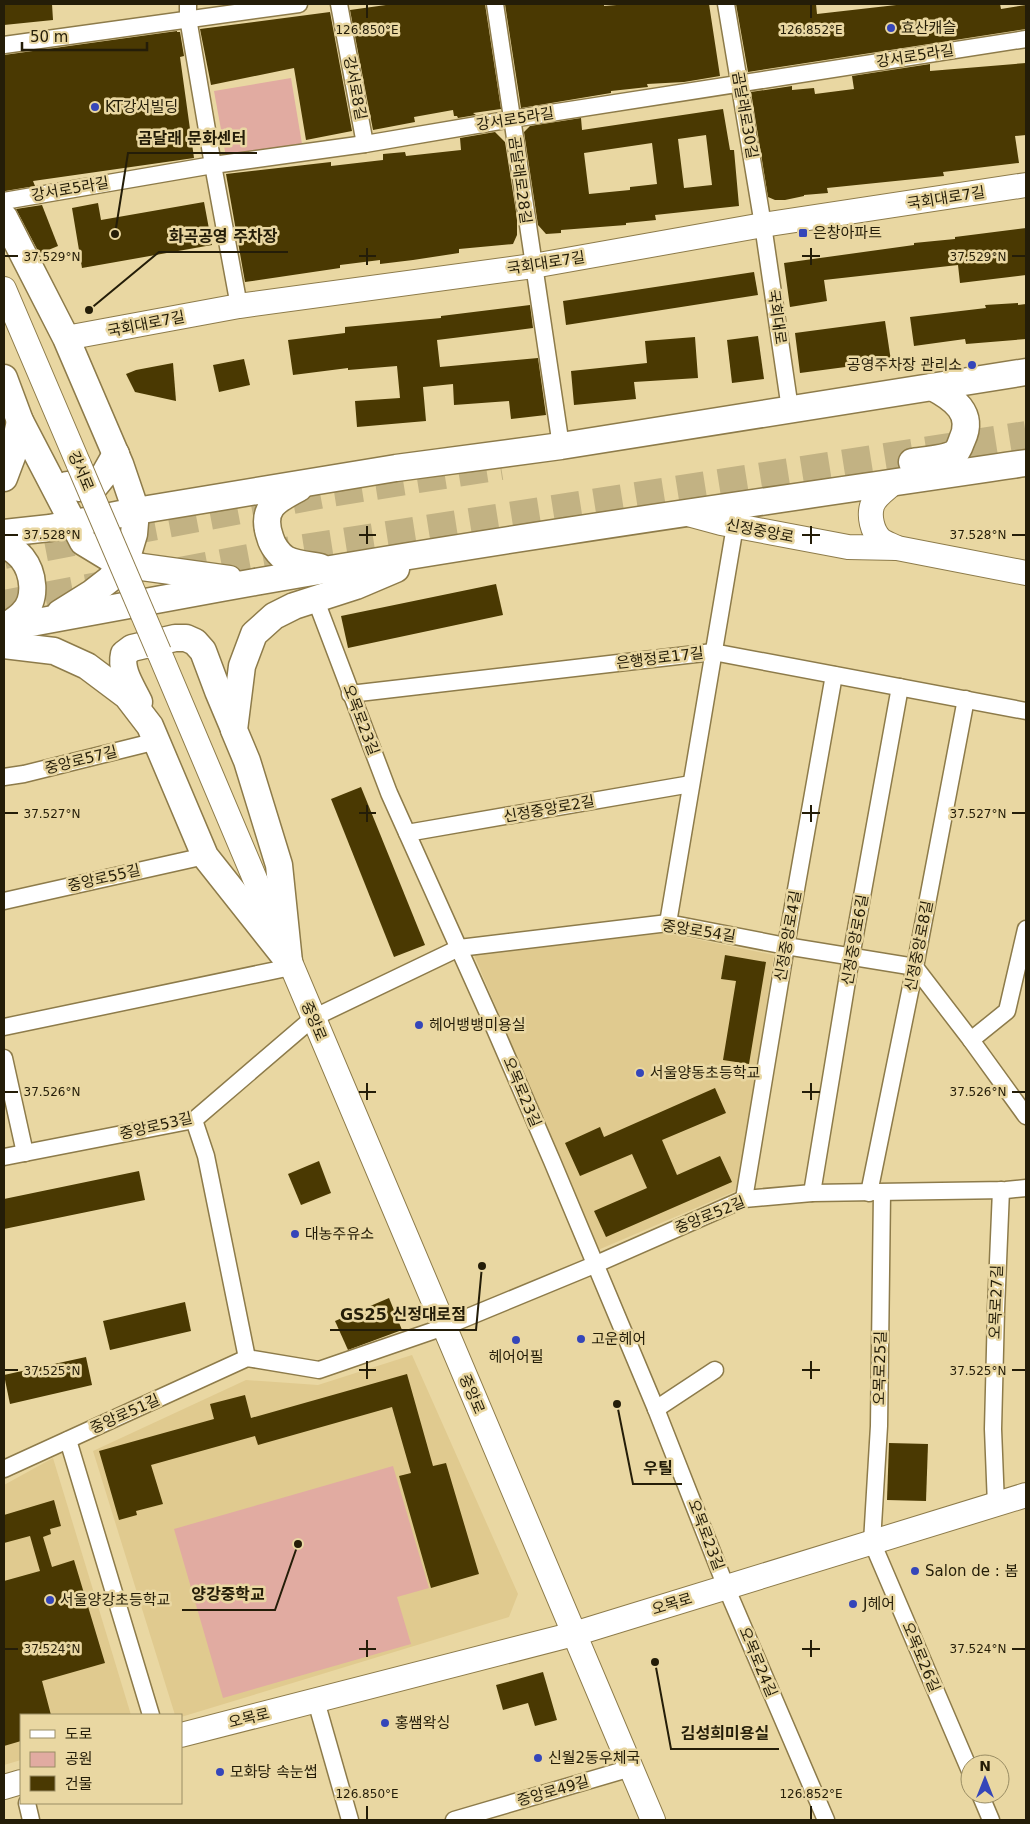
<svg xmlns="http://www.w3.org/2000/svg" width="1030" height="1824" font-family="'DejaVu Sans','Noto Sans KR',sans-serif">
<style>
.built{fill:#e0ca8f}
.green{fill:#e1aba1}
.building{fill:#4a3902;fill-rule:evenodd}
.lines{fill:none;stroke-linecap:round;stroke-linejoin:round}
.highway-tunnel{stroke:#c2b283;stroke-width:28;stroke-dasharray:28 14;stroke-linecap:butt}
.street-casing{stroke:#8d7b4a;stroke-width:19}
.secondary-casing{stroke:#8d7b4a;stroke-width:26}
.primary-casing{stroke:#8d7b4a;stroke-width:29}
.street{stroke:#fff;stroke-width:16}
.secondary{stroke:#fff;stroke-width:24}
.primary{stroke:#fff;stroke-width:26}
.secondary-bridge-casing{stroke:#8d7b4a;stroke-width:26;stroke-linecap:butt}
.secondary-bridge{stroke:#fff;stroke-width:24}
.ticks{fill:none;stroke:#241d08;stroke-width:2}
.poi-dot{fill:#3546b9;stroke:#e9d7a2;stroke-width:2}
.labels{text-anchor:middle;stroke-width:5;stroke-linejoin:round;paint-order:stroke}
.poi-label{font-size:15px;fill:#241d08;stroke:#e9d7a2;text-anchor:start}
.street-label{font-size:15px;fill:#241d08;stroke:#e9d7a2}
.ticks-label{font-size:12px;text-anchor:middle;fill:#241d08;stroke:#e9d7a2;stroke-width:5;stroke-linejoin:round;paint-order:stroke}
.leader{fill:none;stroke:#241d08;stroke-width:2}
.callout-dot{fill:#241d08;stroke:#e9d7a2;stroke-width:2}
.callout-label{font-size:16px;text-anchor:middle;font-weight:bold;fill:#241d08;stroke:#e9d7a2;stroke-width:5;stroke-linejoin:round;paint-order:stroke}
</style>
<rect width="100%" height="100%" fill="#e9d7a2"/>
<g class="built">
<polygon points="666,933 774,955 738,1190 598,1250 474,955"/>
<polygon points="412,1355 518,1594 509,1617 181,1717 181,1715 175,1715 93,1451 246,1380 318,1385"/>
<polygon points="53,1458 131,1715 21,1715 21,1760 4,1765 4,1485"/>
</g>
<g class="green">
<polygon points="291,78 302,144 226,157 214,91"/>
<polygon points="393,1466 429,1588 397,1597 411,1644 223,1698 174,1529"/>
</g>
<g class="building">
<polygon points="24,4 52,4 53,20 4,25 4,5"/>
<polygon points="393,4 485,4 501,109 473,113 476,115 458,118 457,116 454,116 453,110 414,117 415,122 373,130 350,10"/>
<polygon points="505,4 604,4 604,6 629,4 709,4 720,76 684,82 647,84 648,87 611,91 611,93 521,108"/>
<polygon points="736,4 816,4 817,14 905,4 1000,4 1001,9 1026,5 1026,29 748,72"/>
<polygon points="330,12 352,131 306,140 294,68 211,85 200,29"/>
<polygon points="177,31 177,32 180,32 184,56 180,57 194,158 33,181 35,186 5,191 4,55"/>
<polygon points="1026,63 1026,135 1015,136 1019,163 943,172 944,176 827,188 828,193 804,195 804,196 785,200 775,200 768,197 751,92 792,86 792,90 814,88 815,94 854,89 852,76 930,64 930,71"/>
<path d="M723,109L730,150H734L739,206L655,215L656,220L626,223V225L561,230V233L546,234L538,225L524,132L530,126L581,118L582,130ZM706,135L712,185L684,188L678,139ZM652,143L657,184L630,187V190L589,194L584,153Z"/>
<polygon points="495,132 505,142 517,218 517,235 513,244 459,249 459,253 413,260 380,264 380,260 340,265 340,268 245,282 226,174 331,162 331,166 383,160 383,154 405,152 406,156 461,150 460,138"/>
<polygon points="204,202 212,245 82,268 72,208 98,203 101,220"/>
<polygon points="42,205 58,246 41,253 37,249 16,209"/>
<polygon points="1026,228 1026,275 960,283 958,265 824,280 827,301 790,307 784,263 914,245 914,243 955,239 955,237"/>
<polygon points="754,272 758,295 566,325 563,301"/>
<polygon points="1018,303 1018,305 1026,304 1026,339 966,344 965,339 914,346 910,317 986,308 985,305"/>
<polygon points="530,305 533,328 437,340 440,367 538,358 546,415 511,419 509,401 454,405 453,384 423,387 426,421 357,427 355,401 400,398 397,366 348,370 348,368 293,375 288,340 345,333 345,327 441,318 441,316"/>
<polygon points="885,321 891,361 800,373 795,333"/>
<polygon points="758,336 764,379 732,383 727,340"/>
<polygon points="695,337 698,378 634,382 636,399 574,405 571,371 647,363 645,341"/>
<polygon points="244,359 250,385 219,392 213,365"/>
<polygon points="173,363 176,401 135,392 126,374 136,370"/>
<polygon points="496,584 503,615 348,648 341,616"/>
<polygon points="361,787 425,945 394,957 331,799"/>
<polygon points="725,955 766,962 749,1064 723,1060 736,981 721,979"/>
<polygon points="715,1088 726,1113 662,1140 677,1175 720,1156 732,1182 606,1237 594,1211 647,1188 632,1154 580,1176 565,1143 600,1127 604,1137"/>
<polygon points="319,1161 331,1193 301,1205 288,1174"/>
<polygon points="139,1171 145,1200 4,1229 4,1199"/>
<polygon points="389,1298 402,1330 348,1350 335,1321"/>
<polygon points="185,1302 191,1331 110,1350 103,1321"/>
<polygon points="86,1357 92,1385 10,1404 4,1375"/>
<polygon points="407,1374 433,1466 446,1463 479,1574 431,1588 399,1476 411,1473 392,1407 258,1445 255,1436 151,1465 163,1504 136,1511 137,1515 119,1520 99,1451 214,1419 210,1404 245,1395 251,1418"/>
<polygon points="889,1443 928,1444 926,1501 887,1500"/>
<polygon points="54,1500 61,1526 50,1529 51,1534 43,1537 52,1567 74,1560 105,1663 42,1681 51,1715 21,1715 21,1741 4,1746 4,1581 40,1571 30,1536 4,1543 4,1515"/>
<polygon points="543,1672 557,1720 535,1726 528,1703 503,1710 496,1685"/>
</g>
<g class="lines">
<g class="highway-tunnel">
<polyline points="4,555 324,494 501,466"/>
<polyline points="180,571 292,550 1026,435"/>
<polyline points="4,604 108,584"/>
</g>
<defs>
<g id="street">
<polyline points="188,4 188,18 213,165 239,306"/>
<polyline points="339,4 365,144"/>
<polyline points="495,4 561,446"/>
<polyline points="726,4 763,225 790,409"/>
<polyline points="4,45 299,4"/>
<polyline points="4,201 213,165 365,144 512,119 1026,39"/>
<polyline points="315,598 389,793 491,1020 552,1161 656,1409 726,1587 826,1820"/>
<polyline points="350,694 713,652 1026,711"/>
<polyline points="4,777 24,774 157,741"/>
<polyline points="407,833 691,784"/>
<polyline points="4,901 205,856"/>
<polyline points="668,923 735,526"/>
<polyline points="4,1027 291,967"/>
<polyline points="971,1040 1007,1011 1026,929"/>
<polyline points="4,1058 25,1153"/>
<polyline points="194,1120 206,1156 247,1358"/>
<polyline points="4,1157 194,1120 313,1018 459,948 668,923 786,946 915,967 971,1040 1026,1116"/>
<polyline points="812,1193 851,957 900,687"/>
<polyline points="869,1193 915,967 966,699"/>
<polyline points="882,1193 879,1426 872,1542 970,1771"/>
<polyline points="744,1199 786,946 834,675"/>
<polyline points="656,1409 715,1370"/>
<polyline points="68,1440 151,1715"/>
<polyline points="4,1469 247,1358 319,1370 444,1327 594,1265 744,1199 812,1193 1006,1190 1026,1188"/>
<polyline points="996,1505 993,1429 996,1310 1001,1190"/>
<polyline points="316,1701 350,1820"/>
<polyline points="980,1794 991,1820"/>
<polyline points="27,1803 31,1820"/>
<polyline points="454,1820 631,1768"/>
</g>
<g id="secondary">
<polyline points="4,289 79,465"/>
<polyline points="66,338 239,306 533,266 763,225 1026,185"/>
<path d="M893,483C887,489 875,496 872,506C869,516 872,531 880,539C884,543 892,545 897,548"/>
<polyline points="684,513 721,523 848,547 897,548 1026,573"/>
<polyline points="159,652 653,1820"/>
<polyline points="181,1735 574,1634 1026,1495"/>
<polyline points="4,1787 21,1782"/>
</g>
<g id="primary">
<polyline points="4,217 66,338 120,464 136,511 134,534 128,554 110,579 92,593 60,613"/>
<polyline points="4,378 20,421 83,542 111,559 142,567 229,579"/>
<path d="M912,462C923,460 949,459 957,451C959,448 961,443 962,440C975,413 953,398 932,387"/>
<polyline points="4,478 13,454 20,421"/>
<polyline points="67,485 80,488 95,486 104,475 116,454"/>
<path d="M299,488C276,500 260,508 270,537C272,545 279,555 286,559C295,564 309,565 320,567"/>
<polyline points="4,533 50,528 136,511 396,468 561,446 1026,372"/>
<path d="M4,544C11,548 17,552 22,558C34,573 37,599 23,613C18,619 10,623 4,627"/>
<path d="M4,628C87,613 171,597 255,582C511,537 769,501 1026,463"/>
<polyline points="4,645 54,651 87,666 127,696 150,726 205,856 289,962"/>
<path d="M139,702C132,687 120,671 124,654L132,648L175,638H186L195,642L203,651L218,691L234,729"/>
<polyline points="289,962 279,865 247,761 234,730 242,666 254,634 274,616 294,606 356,586 396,569"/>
</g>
</defs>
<use href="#street" class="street-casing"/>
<use href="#secondary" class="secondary-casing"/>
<use href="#primary" class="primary-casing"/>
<use href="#street" class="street"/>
<use href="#secondary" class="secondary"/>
<use href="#primary" class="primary"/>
<defs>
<polyline id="secondary-bridge" points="79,465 159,652"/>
</defs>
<use href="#secondary-bridge" class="secondary-bridge-casing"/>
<use href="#secondary-bridge" class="secondary-bridge"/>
</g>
<path class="ticks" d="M367,5V18M811,5V18M367,248V265M811,248V265M5,256H18M359,256H376M802,256H820M1012,256H1025M367,526V544M811,526V544M5,535H18M359,535H376M802,535H820M1012,535H1025M367,805V822M811,805V822M5,813H18M359,813H376M802,813H820M1012,813H1025M367,1083V1100M811,1083V1100M5,1092H18M359,1092H376M802,1092H820M1012,1092H1025M367,1361V1379M811,1361V1379M5,1370H18M359,1370H376M802,1370H820M1012,1370H1025M367,1640V1657M811,1640V1657M5,1649H18M359,1649H376M802,1649H820M1012,1649H1025M367,1806V1819M811,1806V1819"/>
<g class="poi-dot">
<circle cx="891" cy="28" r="5"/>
<circle cx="95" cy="107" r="5"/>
<rect x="798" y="228" width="10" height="10" rx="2.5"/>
<circle cx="972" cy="365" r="5"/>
<circle cx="419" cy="1025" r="5"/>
<circle cx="640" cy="1073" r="5"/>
<circle cx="295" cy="1234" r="5"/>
<circle cx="581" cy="1339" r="5"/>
<circle cx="516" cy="1340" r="5"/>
<circle cx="915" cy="1571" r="5"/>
<circle cx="50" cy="1600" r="5"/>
<circle cx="853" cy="1604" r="5"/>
<circle cx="385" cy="1723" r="5"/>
<circle cx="538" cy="1758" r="5"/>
<circle cx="220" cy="1772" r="5"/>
</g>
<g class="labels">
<g class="poi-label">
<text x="901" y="33">효산캐슬</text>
<text x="105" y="112">KT강서빌딩</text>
<text x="813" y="238">은창아파트</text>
<text x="962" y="370" text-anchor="end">공영주차장 관리소</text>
<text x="429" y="1030">헤어뱅뱅미용실</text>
<text x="650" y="1078">서울양동초등학교</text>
<text x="305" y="1239">대농주유소</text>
<text x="591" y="1344">고운헤어</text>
<text x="516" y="1362" text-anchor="middle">헤어어필</text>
<text x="925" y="1576">Salon de : 봄</text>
<text x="60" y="1605">서울양강초등학교</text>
<text x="863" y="1609">J헤어</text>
<text x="395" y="1728">홍쌤왁싱</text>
<text x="548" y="1763">신월2동우체국</text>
<text x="230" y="1777">모화당 속눈썹</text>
</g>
<g class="street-label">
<text transform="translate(915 56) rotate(-9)" y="5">강서로5라길</text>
<text transform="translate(355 88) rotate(79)" y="5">강서로8길</text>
<text transform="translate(745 115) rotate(80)" y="5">곰달래로30길</text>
<text transform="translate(515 119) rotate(-9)" y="5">강서로5라길</text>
<text transform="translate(520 180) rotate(82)" y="5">곰달래로28길</text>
<text transform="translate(70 189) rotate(-10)" y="5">강서로5라길</text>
<text transform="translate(946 198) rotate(-9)" y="5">국회대로7길</text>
<text transform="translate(546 263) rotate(-9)" y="5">국회대로7길</text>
<text transform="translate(777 317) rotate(82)" y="5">국회대로</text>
<text transform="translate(146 324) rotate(-11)" y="5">국회대로7길</text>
<text transform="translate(81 471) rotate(67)" y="5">강서로</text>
<text transform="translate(760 531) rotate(11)" y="5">신정중앙로</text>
<text transform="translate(660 658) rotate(-7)" y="5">은행정로17길</text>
<text transform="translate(361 720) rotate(69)" y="5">오목로23길</text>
<text transform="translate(81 760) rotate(-14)" y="5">중앙로57길</text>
<text transform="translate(549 809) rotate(-10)" y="5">신정중앙로2길</text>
<text transform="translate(104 878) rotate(-13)" y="5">중앙로55길</text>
<text transform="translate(699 931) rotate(9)" y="5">중앙로54길</text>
<text transform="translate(788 936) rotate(-80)" y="5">신정중앙로4길</text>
<text transform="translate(855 940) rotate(-80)" y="5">신정중앙로6길</text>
<text transform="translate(919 946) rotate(-79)" y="5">신정중앙로8길</text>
<text transform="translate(314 1021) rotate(67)" y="5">중앙로</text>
<text transform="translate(522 1092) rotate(67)" y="5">오목로23길</text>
<text transform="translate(156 1126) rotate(-13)" y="5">중앙로53길</text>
<text transform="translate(710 1215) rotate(-22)" y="5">중앙로52길</text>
<text transform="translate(996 1302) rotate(-88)" y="5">오목로27길</text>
<text transform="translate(880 1368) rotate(-89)" y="5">오목로25길</text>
<text transform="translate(472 1394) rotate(67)" y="5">중앙로</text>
<text transform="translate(125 1414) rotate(-24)" y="5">중앙로51길</text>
<text transform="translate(706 1535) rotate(69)" y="5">오목로23길</text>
<text transform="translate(672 1604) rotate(-17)" y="5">오목로</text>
<text transform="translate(921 1657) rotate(67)" y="5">오목로26길</text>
<text transform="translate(758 1662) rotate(67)" y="5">오목로24길</text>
<text transform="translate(249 1718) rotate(-14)" y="5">오목로</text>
<text transform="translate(553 1791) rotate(-16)" y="5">중앙로49길</text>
</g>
</g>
<g class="ticks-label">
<text x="367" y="34">126.850°E</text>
<text x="811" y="34">126.852°E</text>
<text x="52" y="261">37.529°N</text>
<text x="978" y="261">37.529°N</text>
<text x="52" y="539">37.528°N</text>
<text x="978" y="539">37.528°N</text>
<text x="52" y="818">37.527°N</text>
<text x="978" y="818">37.527°N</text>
<text x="52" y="1096">37.526°N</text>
<text x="978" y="1096">37.526°N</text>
<text x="52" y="1375">37.525°N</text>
<text x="978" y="1375">37.525°N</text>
<text x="52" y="1653">37.524°N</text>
<text x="978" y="1653">37.524°N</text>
<text x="367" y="1798">126.850°E</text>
<text x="811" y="1798">126.852°E</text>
</g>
<path class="leader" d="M115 234L128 153H257M89 310L159 252H288M482 1266L476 1330H330M617 1404L633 1484H682M298 1544L275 1610H182M655 1662L671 1749H779"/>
<g class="callout-dot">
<circle cx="115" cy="234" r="5"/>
<circle cx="89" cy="310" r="5"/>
<circle cx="482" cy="1266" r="5"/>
<circle cx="617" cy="1404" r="5"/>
<circle cx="298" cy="1544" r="5"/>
<circle cx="655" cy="1662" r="5"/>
</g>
<g class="callout-label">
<text x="192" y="144">곰달래 문화센터</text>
<text x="223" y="242">화곡공영 주차장</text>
<text x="403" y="1320">GS25 신정대로점</text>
<text x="658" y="1474">우틸</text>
<text x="228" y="1600">양강중학교</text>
<text x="725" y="1739">김성희미용실</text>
</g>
<rect width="1030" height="1824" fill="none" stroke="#241d08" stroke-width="10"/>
<rect x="20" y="1714" width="162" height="90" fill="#e9d7a2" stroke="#9a8d64"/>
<rect x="30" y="1730" width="25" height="8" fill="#ffffff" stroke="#9a8d64"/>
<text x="65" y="1739" font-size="15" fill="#241d08">도로</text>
<rect x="30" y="1752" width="25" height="15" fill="#e1aba1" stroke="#9a8d64"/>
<text x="65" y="1764" font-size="15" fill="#241d08">공원</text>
<rect x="30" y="1776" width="25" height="15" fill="#4a3902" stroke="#9a8d64"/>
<text x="65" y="1789" font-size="15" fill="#241d08">건물</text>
<g transform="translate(985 1779)"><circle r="24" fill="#e9d7a2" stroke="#9a8d64"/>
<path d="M0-4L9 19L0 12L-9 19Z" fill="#3546b9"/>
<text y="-8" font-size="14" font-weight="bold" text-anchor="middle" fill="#241d08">N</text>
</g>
<path d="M22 42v8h125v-8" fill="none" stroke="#241d08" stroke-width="2.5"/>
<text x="30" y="42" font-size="15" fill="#241d08" stroke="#e9d7a2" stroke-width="4" paint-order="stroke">50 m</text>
</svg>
